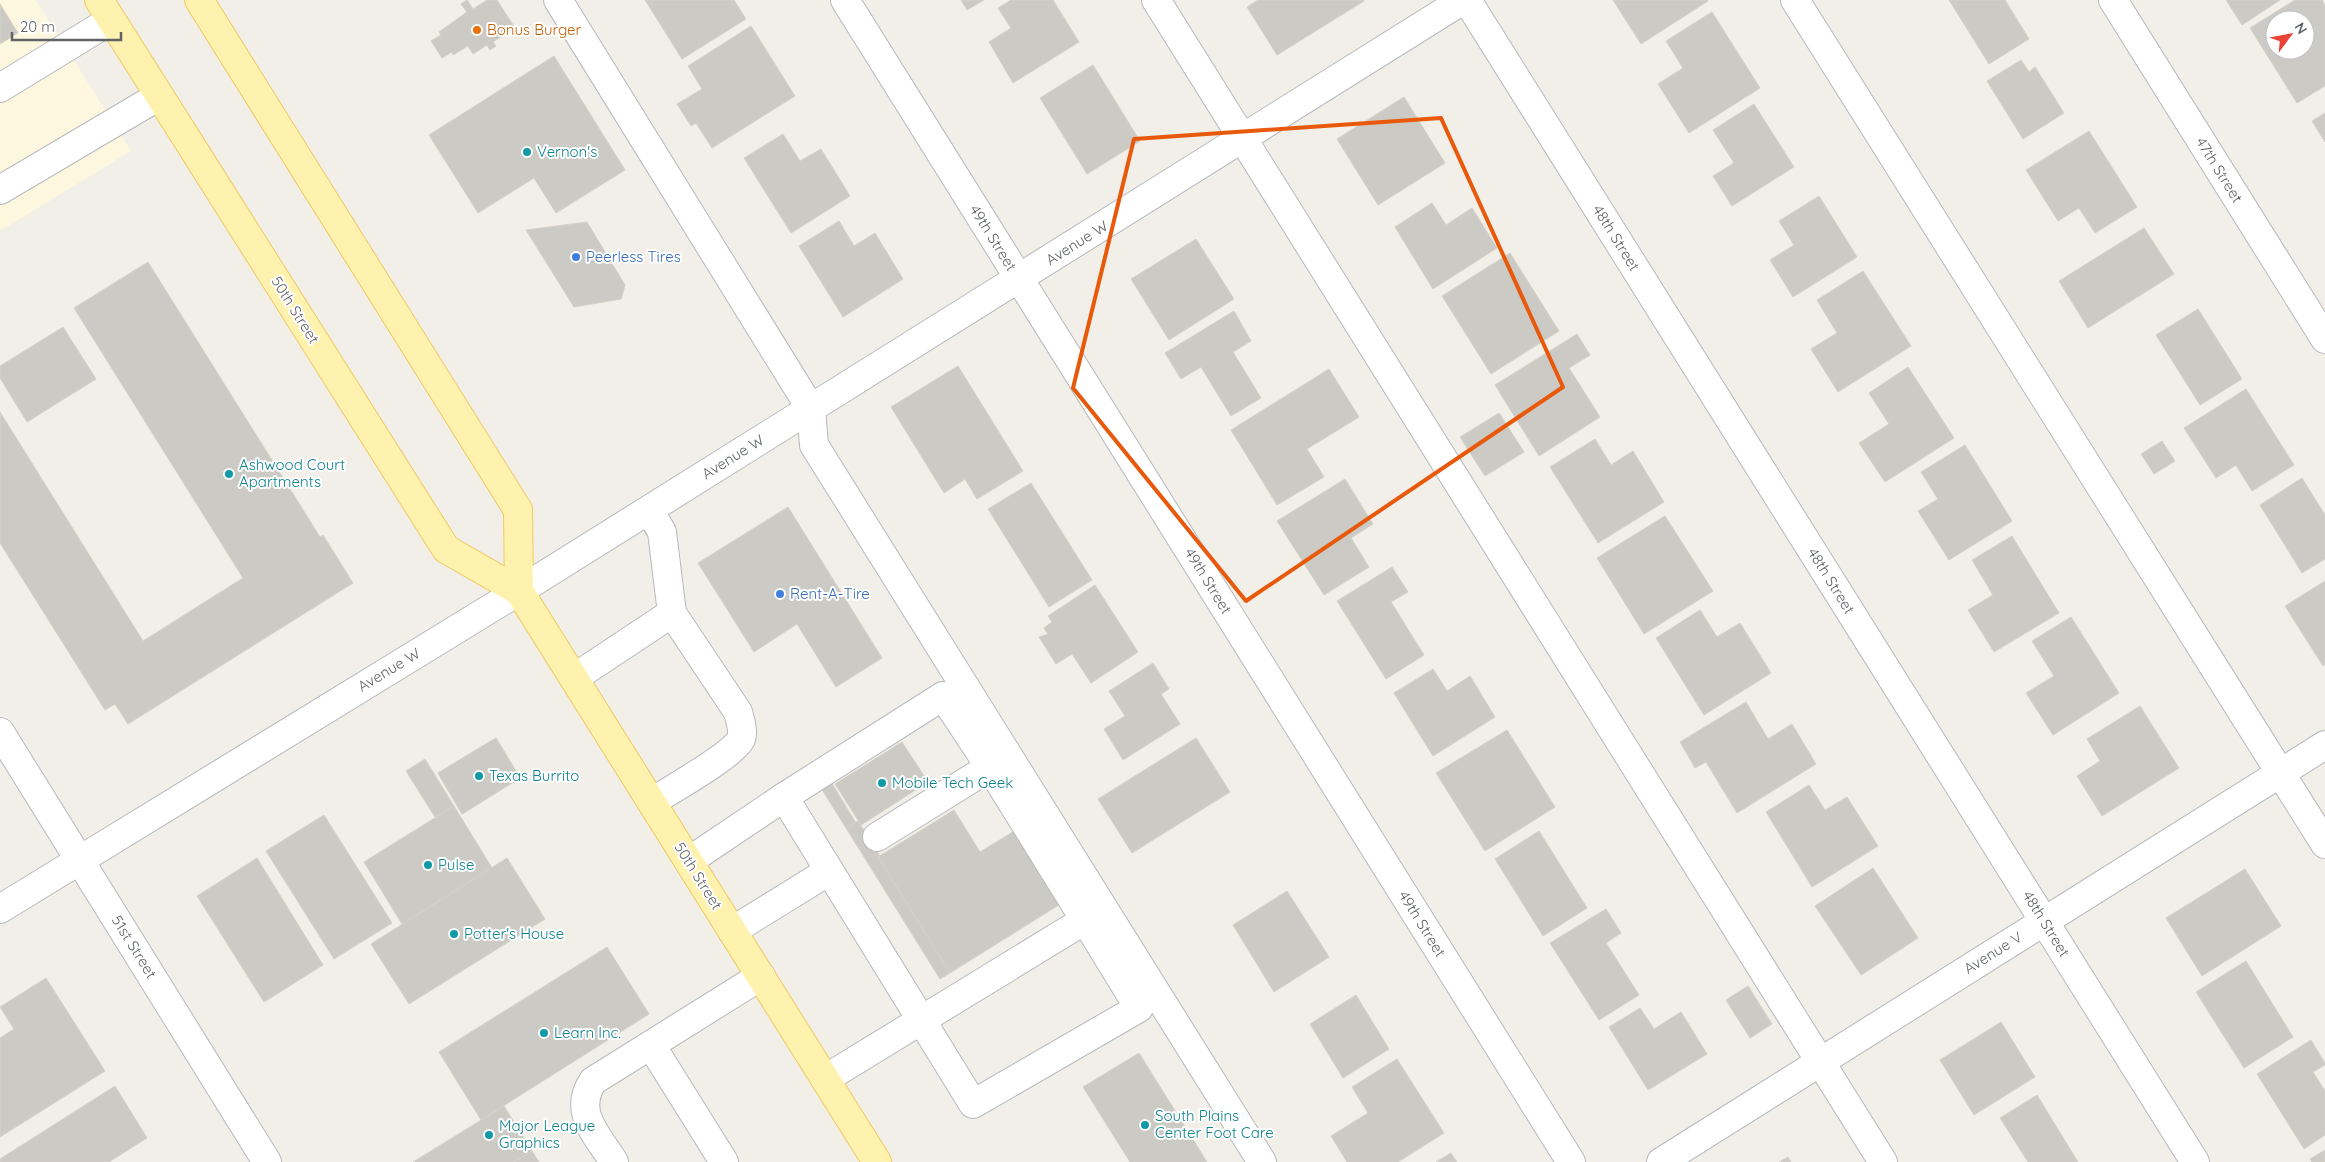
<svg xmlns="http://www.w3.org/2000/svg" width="2325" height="1162" font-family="Quicksand,sans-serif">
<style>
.commercial{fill:#fef7e0}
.building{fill:#cccac5;stroke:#d6d1c6;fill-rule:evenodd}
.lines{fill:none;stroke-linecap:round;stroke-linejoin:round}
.minor-casing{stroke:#b5b8bc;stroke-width:30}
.major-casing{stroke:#f2c960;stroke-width:30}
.minor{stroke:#fff;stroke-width:28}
.major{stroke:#fff2af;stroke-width:28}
.marked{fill:none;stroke:#e8590c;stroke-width:4;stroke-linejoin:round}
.food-dot{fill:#e8710a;stroke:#fff;stroke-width:2}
.culture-dot{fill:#0f9aa8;stroke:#fff;stroke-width:2}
.shop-dot{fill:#3f7fe0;stroke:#fff;stroke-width:2}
.labels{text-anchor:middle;stroke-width:4;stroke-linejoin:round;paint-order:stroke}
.food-label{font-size:15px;fill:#c56008;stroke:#fff;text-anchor:start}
.culture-label{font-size:15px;fill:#0d838f;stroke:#fff;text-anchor:start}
.street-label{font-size:15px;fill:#5f6368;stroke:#fff}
.shop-label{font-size:15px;fill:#366cbe;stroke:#fff;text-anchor:start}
</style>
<rect width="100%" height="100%" fill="#f1efe8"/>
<polygon class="commercial" points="0,0 36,0 131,151 0,231"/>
<g class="building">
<polygon points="467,0 473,9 487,0 497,0 515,28 493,42 496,46 490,50 487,45 473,54 468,46 453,55 452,52 442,58 431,41 441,35 439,32 467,12 461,4"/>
<polygon points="645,0 734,0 746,19 682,59"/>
<polygon points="961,0 984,0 967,10"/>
<polygon points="1011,0 1053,0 1079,42 1013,83 989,42 1011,28 998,8"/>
<polygon points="1258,0 1364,0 1364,1 1277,55 1247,7"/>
<polygon points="1613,0 1707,0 1708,1 1641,44"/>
<polygon points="1949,0 2005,0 2029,39 1989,64"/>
<polygon points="2226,0 2280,0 2242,25"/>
<path d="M2295,0H2322L2325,5V86L2297,103L2250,28ZM2275,20H2305V50H2275Z"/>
<polygon points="0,4 18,33 0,44"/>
<polygon points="1712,12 1760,88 1689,133 1658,84 1683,68 1666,41"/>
<polygon points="751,26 795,96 712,148 696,123 691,126 677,104 702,89 688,66"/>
<polygon points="554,56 625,170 556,213 534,178 478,213 429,135"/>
<polygon points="2021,60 2029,72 2035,67 2064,113 2023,139 1987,81"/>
<polygon points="1093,65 1140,141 1087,174 1040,98"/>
<polygon points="1404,97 1445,163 1378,205 1337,139"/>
<polygon points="1754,104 1794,167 1732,206 1713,176 1734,163 1713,130"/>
<polygon points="2325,113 2325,142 2312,121"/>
<polygon points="2089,131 2137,207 2095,233 2079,208 2058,221 2026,170"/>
<polygon points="783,134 800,161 821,149 850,196 791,233 744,158"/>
<polygon points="1819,196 1857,257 1793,297 1770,260 1794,245 1779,221"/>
<polygon points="1432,203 1446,225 1472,208 1497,248 1433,289 1395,227"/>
<polygon points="839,221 854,246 875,233 903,279 843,317 799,246"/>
<polygon points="587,222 625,285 621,299 574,307 526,230"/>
<polygon points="2144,228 2174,274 2088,328 2059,281"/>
<polygon points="1196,239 1234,299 1169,340 1131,279"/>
<polygon points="1510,253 1559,331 1491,374 1442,296"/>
<polygon points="148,262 320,537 323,535 353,583 128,724 115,704 105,710 0,543 0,412 143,641 243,578 74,308"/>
<polygon points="1863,271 1911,346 1838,392 1811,349 1837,333 1817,300"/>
<polygon points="2198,309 2242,379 2200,405 2156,335"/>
<polygon points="1234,311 1251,341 1233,352 1261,398 1231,416 1201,367 1181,379 1165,353"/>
<polygon points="63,327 96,379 27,422 0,378 0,366"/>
<polygon points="1577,334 1590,355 1569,368 1600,417 1539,456 1495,385"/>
<polygon points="958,366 1023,471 977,499 965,479 944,493 891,407"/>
<polygon points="1908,367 1954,438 1885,482 1859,443 1889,424 1869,393"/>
<polygon points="1329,369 1359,417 1307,449 1324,477 1277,505 1231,430"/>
<polygon points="2246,389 2294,465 2252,491 2236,465 2216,478 2184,428"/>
<polygon points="1499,413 1524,452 1485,476 1460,437"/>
<polygon points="1595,439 1611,465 1633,451 1664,502 1598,543 1550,467"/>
<polygon points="2162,441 2175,461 2154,474 2141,454"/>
<polygon points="1965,445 2012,521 1949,560 1918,511 1938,499 1921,472"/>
<polygon points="2302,478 2325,515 2325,559 2302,573 2260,505"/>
<polygon points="1345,479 1373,524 1351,538 1369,567 1324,595 1277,521"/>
<polygon points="1031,483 1092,580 1049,607 988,509"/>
<polygon points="788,507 882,658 836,687 797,624 754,652 698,563"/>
<polygon points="1665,516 1713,591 1644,634 1597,558"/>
<polygon points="2012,536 2059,613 1994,652 1968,610 1993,595 1972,560"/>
<polygon points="1392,567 1408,592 1391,602 1424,655 1386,679 1337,601"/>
<polygon points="2325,581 2325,664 2323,666 2285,606"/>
<polygon points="1095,585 1138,652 1091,683 1072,654 1056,664 1039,637 1048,634 1044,628 1052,622 1048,616"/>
<polygon points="1700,610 1717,637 1740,623 1771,673 1704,715 1656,638"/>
<polygon points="2071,617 2119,693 2053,735 2026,693 2054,676 2032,641"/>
<polygon points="1153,663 1169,689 1161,694 1180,724 1123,760 1104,729 1125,716 1109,691"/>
<polygon points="1433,669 1447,691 1470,676 1495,717 1433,756 1394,693"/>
<polygon points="1746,702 1768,739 1792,724 1816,764 1737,813 1706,762 1695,768 1680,742"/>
<polygon points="2140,706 2179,768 2102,816 2077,776 2100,761 2087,739"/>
<polygon points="1507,730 1555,807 1485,851 1436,773"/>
<polygon points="496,738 520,778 462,814 438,773"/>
<polygon points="496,738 520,778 462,814 438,773"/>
<polygon points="1196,738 1230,792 1132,853 1098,799"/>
<polygon points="902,742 928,782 861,825 835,784"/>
<polygon points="425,759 454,806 435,817 406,771"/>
<polygon points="831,782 856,823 846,828 821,788"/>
<polygon points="1809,785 1825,810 1847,797 1878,846 1812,887 1766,812"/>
<polygon points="454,806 492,868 402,924 364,862"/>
<polygon points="954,810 980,852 1016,830 1062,903 950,973 878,857"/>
<polygon points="324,815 392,923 334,959 266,851"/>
<polygon points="858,821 880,856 878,857 950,973 940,979 846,828"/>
<polygon points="1539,831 1587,908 1543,936 1495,859"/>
<polygon points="257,858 323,965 264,1002 197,896"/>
<polygon points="507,858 545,919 409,1004 371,944"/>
<polygon points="1873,868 1918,938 1861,975 1815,906"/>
<polygon points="2245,869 2281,926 2202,976 2166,918"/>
<polygon points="1287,891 1329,957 1274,992 1233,925"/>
<polygon points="1606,909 1621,933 1606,943 1639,995 1599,1020 1550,943"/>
<polygon points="607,947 649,1014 481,1120 439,1052"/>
<polygon points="2246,961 2293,1037 2244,1068 2196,992"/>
<polygon points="46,978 105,1071 0,1137 0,1038 14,1029 0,1007"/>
<polygon points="1748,986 1772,1024 1750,1038 1726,1000"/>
<polygon points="1356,995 1389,1049 1343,1078 1310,1024"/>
<polygon points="1640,1008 1654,1029 1681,1012 1707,1054 1648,1090 1609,1027"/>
<polygon points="2001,1022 2035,1077 1974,1115 1940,1060"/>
<polygon points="2311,1040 2325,1063 2325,1065 2313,1072 2325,1091 2325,1135 2304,1149 2257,1074"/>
<polygon points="1139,1053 1207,1162 1130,1162 1083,1087"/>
<polygon points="1397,1059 1444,1133 1398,1162 1347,1162 1331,1136 1368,1113 1352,1087"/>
<polygon points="115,1086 147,1138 109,1162 0,1162 0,1159"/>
<polygon points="2037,1095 2078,1162 2028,1162 2000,1118"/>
<polygon points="504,1106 532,1151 514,1162 413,1162"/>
<polygon points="2325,1150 2325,1162 2312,1162 2310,1159"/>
<polygon points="532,1151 539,1162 514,1162"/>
<polygon points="1451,1153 1457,1162 1436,1162"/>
<polygon points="1788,1157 1791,1162 1779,1162"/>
</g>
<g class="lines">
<defs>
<g id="minor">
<polyline points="558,0 811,409 814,445 1262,1162"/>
<polyline points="845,0 1571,1162"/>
<polyline points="1156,0 1883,1162"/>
<polyline points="1467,0 2195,1162"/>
<polyline points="1795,0 2325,844"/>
<polyline points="2113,0 2325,339"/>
<polyline points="0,88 111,20"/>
<polyline points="0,190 159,96"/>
<polyline points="649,510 662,532 672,613"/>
<path d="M574,678L672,613L738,712C740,720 744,731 741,739C732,756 670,790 652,802"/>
<polyline points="0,732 267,1162"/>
<polyline points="784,797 973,1104 1139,1008 1085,920 825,1079"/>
<polyline points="877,837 990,767 1085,920"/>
<polyline points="689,861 784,797 943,696 990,767"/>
<polyline points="0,909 519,591 1463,0"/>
<polyline points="732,931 829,871"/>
<polyline points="651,1045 724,1162"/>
<path d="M614,1162C598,1136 572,1112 593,1081L761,976"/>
<polyline points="1661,1162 2325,745"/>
</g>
<g id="major">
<polyline points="99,0 446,549 519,591 877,1162"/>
<polyline points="199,0 518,510 519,591"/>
</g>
</defs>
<use href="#minor" class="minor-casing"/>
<use href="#major" class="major-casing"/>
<use href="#minor" class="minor"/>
<use href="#major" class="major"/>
</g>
<path class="marked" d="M1441,118L1563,387L1246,601L1073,388L1134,139Z"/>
<circle class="food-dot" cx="477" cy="30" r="5"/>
<g class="culture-dot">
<circle cx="527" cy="152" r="5"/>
<circle cx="229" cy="474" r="5"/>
<circle cx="479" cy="776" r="5"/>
<circle cx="882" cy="783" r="5"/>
<circle cx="428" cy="865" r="5"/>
<circle cx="454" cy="934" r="5"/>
<circle cx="544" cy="1033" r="5"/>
<circle cx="1145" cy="1125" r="5"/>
<circle cx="489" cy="1135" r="5"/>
</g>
<g class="shop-dot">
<circle cx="576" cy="257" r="5"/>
<circle cx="780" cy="594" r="5"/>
</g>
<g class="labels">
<g class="food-label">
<text x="487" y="35">Bonus Burger</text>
</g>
<g class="culture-label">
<text x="537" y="157">Vernon's</text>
<text x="239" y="470">Ashwood Court<tspan x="239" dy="17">Apartments</tspan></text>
<text x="489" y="781">Texas Burrito</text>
<text x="892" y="788">Mobile Tech Geek</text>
<text x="438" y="870">Pulse</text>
<text x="464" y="939">Potter's House</text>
<text x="554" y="1038">Learn Inc.</text>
<text x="1155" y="1121">South Plains<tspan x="1155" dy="17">Center Foot Care</tspan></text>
<text x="499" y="1131">Major League<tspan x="499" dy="17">Graphics</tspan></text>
</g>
<g class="street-label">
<text transform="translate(2219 170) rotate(58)" y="5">47th Street</text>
<text transform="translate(993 238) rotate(58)" y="5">49th Street</text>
<text transform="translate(1616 238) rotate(58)" y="5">48th Street</text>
<text transform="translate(1077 243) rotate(-32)" y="5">Avenue W</text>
<text transform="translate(295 310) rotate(58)" y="5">50th Street</text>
<text transform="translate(733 457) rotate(-32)" y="5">Avenue W</text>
<text transform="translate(1208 581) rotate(58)" y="5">49th Street</text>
<text transform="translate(1831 581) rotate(58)" y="5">48th Street</text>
<text transform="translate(389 670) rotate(-31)" y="5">Avenue W</text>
<text transform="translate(698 876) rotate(58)" y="5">50th Street</text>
<text transform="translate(1422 924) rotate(58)" y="5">49th Street</text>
<text transform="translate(2046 924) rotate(58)" y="5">48th Street</text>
<text transform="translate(134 947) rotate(58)" y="5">51st Street</text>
<text transform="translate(1993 953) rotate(-32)" y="5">Avenue V</text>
</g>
<g class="shop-label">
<text x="586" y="262">Peerless Tires</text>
<text x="790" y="599">Rent-A-Tire</text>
</g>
</g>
<g transform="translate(2290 35) rotate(58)"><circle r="24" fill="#ffffff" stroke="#bfc1c3"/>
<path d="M0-4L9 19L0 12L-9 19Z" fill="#ea4335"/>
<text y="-8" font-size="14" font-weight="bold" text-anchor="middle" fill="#5f6368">N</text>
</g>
<path d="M12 32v8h109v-8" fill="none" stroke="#5f6368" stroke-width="2.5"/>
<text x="20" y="32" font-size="15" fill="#5f6368" stroke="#ffffff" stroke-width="4" paint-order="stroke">20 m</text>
</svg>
